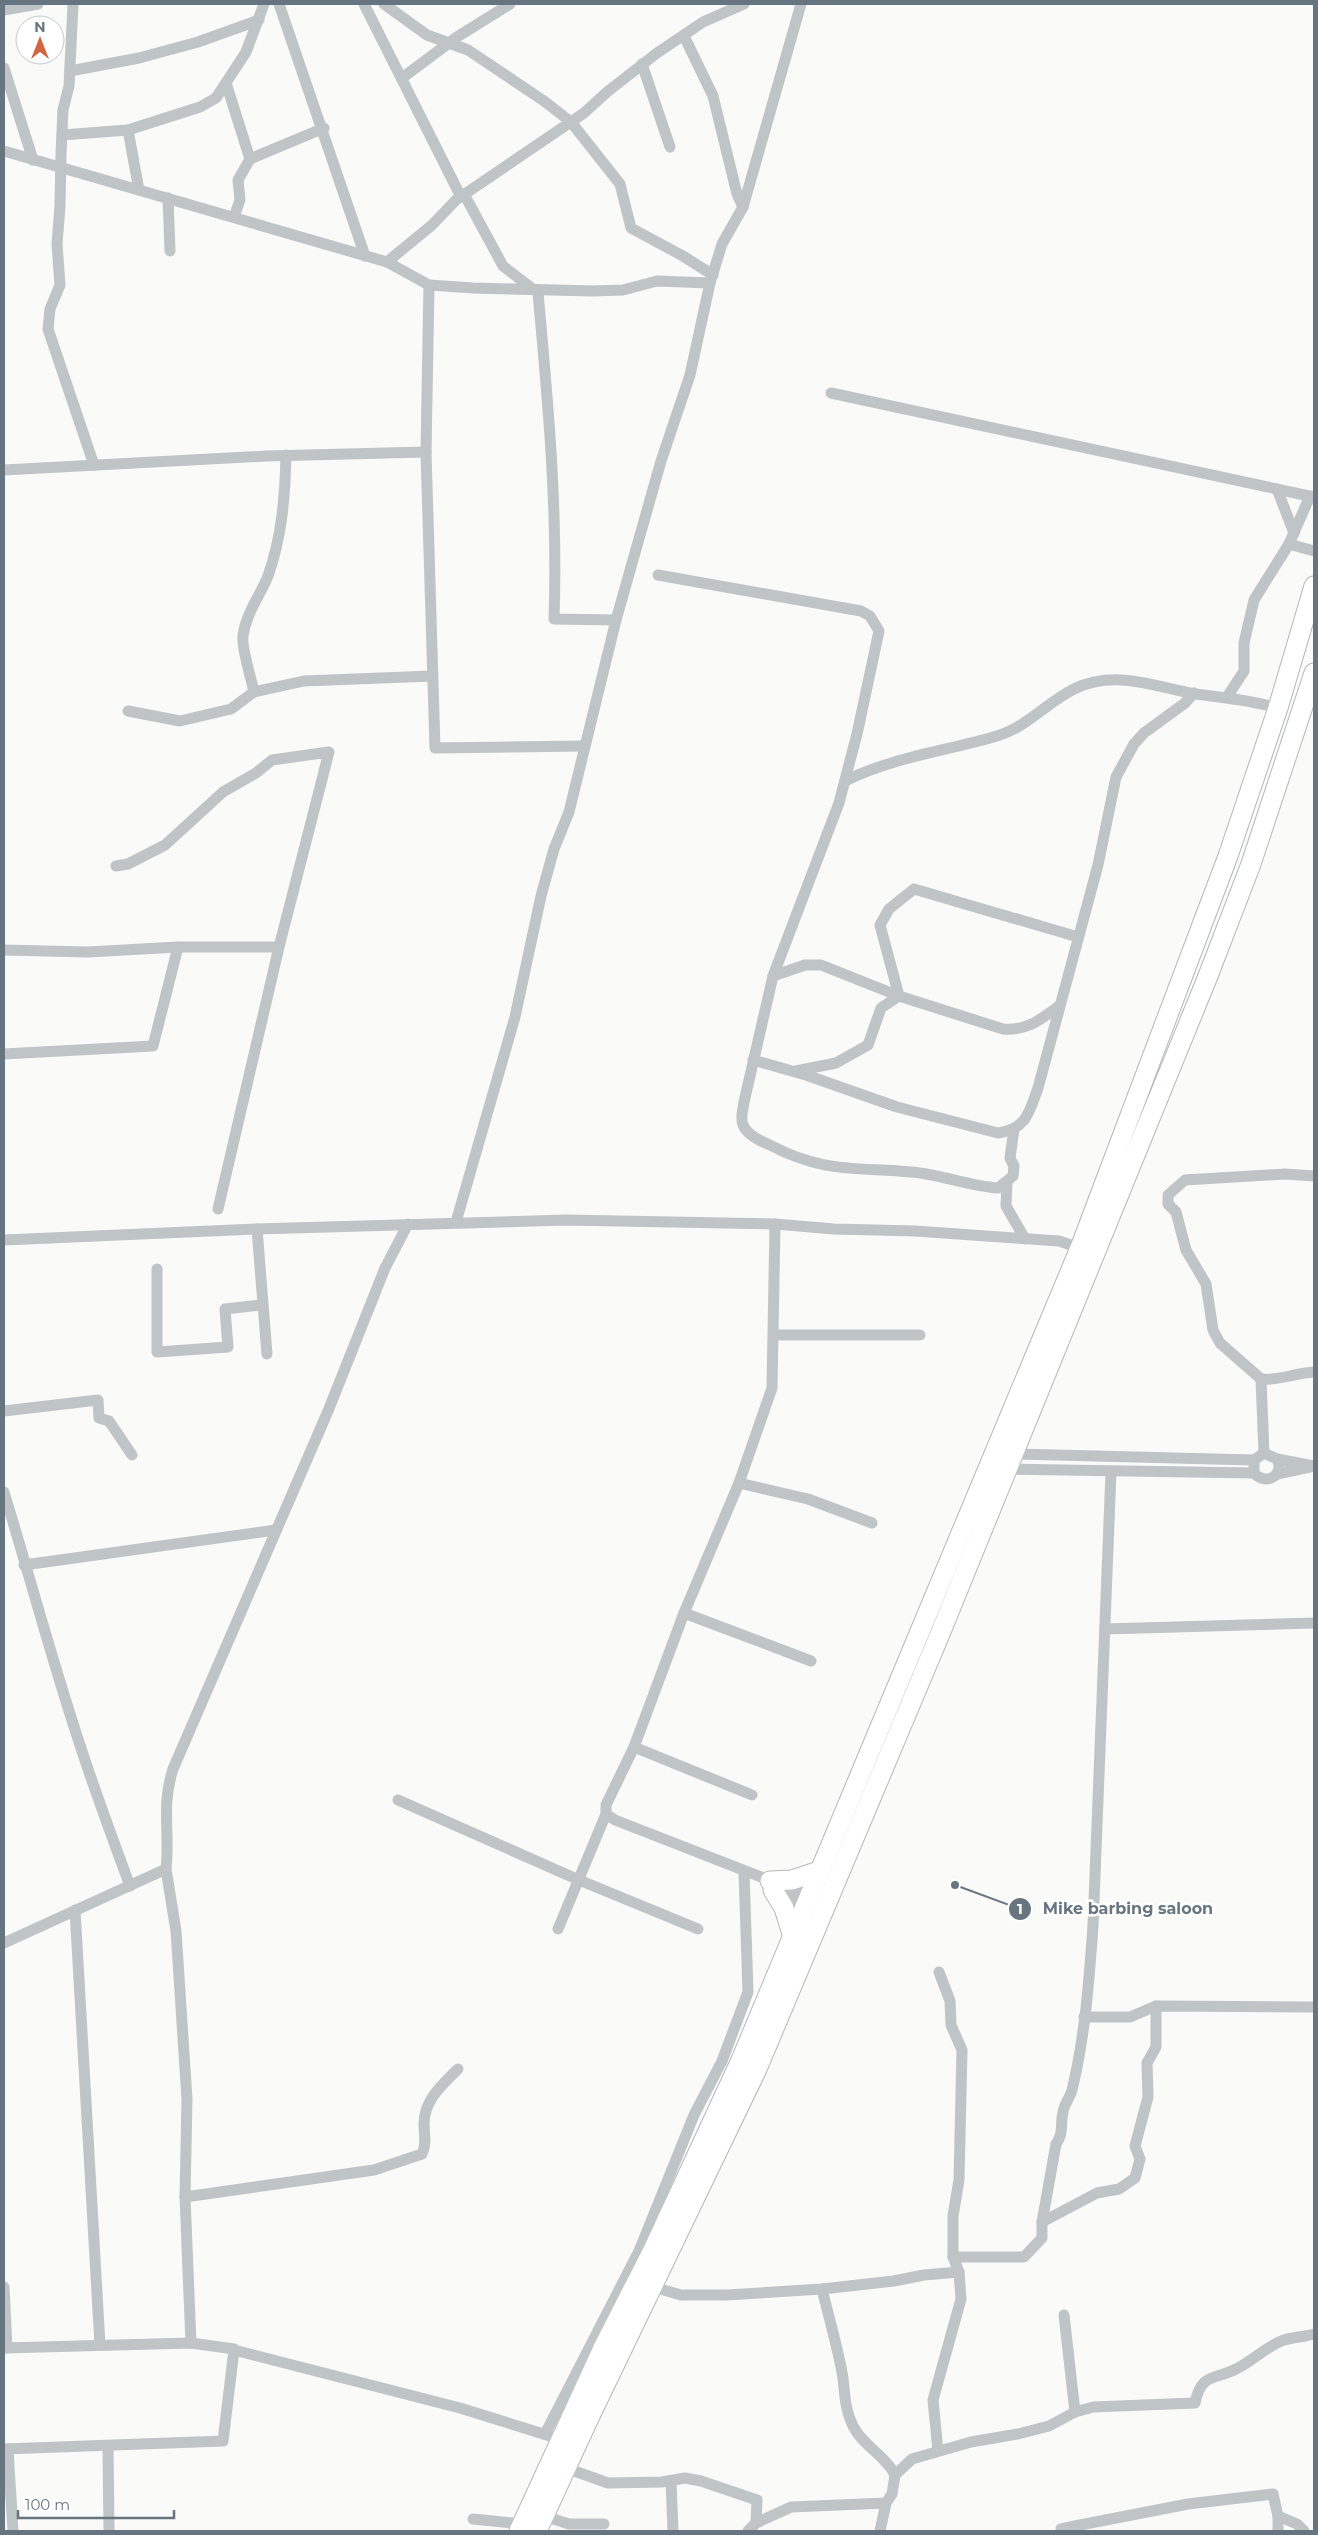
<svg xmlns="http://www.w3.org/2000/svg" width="1318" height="2535" font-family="Montserrat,sans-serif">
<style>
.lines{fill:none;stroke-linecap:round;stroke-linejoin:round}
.trunk-casing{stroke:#b3b7bb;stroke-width:21}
.minor{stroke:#bfc4c7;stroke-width:11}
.trunk{stroke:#fff;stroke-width:19}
.leader{fill:none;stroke:#677580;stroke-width:2}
.callout-dot{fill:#677580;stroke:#fff;stroke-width:2}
.mark-label{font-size:15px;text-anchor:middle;font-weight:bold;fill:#fff}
.callout-label{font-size:16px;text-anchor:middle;font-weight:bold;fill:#677580;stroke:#fff;stroke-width:5;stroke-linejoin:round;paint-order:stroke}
</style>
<rect width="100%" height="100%" fill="#fafaf8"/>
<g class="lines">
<defs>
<g id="trunk">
<polyline points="770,1881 792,1880 819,1871"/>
<polyline points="773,1890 784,1908 793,1937"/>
<polyline points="519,2531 604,2346 653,2250 741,2060 1080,1248 1228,856 1278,708 1314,586"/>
<polyline points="537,2531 589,2418 757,2069 940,1634 1208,976 1251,864 1314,673"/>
</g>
</defs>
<use href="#trunk" class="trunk-casing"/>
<g class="minor">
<polyline points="73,4 69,86 63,110 61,154 60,206 57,244 60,285 50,309 48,329 94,465"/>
<polyline points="279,4 365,256"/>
<polyline points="364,4 461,197"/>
<polyline points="384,4 427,35 468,50 544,101 571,122 620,184 631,228 683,256 713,275"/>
<polyline points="4,10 38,4"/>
<polyline points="684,36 713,96 737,194 743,207"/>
<polyline points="642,64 670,147"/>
<polyline points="4,68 33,160"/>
<polyline points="70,71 139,58 198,42 259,20"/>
<polyline points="402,78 457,37 510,4"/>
<polyline points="226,83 250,159"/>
<polyline points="128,130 139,190"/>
<polyline points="62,135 128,130 200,107 216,98 246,52 264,4"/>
<polyline points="4,151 387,262 429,285 473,288 593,291 623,290 657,281 710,283 722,244 743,207 801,4"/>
<polyline points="168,198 170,251"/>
<polyline points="234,217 240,200 238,180 250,159 324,128"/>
<polyline points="387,262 432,225 456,200 584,113 607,92 657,53 703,22 744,4"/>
<polyline points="429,285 426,452 435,748 584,746"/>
<polyline points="831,393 1314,497"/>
<polyline points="4,470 267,456 426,452"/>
<polyline points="1277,489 1294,533"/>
<polyline points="1289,544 1310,496"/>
<path d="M658,575L861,611L870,616L879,631L857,734L839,803L773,976L744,1102C743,1110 740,1117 743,1125C747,1135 760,1141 770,1145C823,1173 855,1167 911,1172C940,1174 968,1186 998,1188L1013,1176L1014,1166L1010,1158L1014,1129"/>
<polyline points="616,620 661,461 690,375 710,283"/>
<path d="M254,692C251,678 241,646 243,636C246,613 260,596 268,576C282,536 285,497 286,455"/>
<polyline points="1227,697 1244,671 1244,643 1254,600 1289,544 1314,551"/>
<polyline points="128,711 180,721 231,709 254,692 304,681 432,676"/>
<path d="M845,781C893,757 946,751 997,736C1027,727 1046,703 1074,689C1115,669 1155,687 1196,694C1224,698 1250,700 1278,708"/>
<polyline points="4,950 88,952 178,947"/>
<path d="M773,976L805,965H821L899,996L1003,1029C1027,1031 1040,1020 1059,1006"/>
<polyline points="899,996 880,925 889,909 914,889 1078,937"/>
<polyline points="4,1054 153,1046 178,947 279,947 329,752 272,760 256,773 223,792 165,845 128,864 116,866"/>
<path d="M753,1060L806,1075L897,1107L998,1133C1027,1129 1029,1112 1038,1088L1098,865L1116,777L1134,744L1144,733L1185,703L1194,693"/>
<polyline points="796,1071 836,1063 868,1045 881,1008 899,996"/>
<polyline points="1007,1182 1006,1206 1025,1239"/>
<polyline points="218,1209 279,947"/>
<path d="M456,1222L515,1017L541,896L554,849L569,812L616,620L554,619C558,510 548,402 538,293L503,266L464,194"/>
<polyline points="257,1229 267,1354"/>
<polyline points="4,1240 257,1229 566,1220 775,1224 834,1229 915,1231 1059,1241 1080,1248"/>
<polyline points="157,1269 157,1352 228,1347 225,1309 261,1305"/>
<polyline points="774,1335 920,1335"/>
<polyline points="1261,1379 1220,1343 1213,1330 1206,1284 1186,1250 1176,1212 1168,1204 1168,1195 1185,1180 1285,1174 1314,1176"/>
<polyline points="4,1411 98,1400 99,1418 109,1421 132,1455"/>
<path d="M1264,1453L1261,1379C1279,1381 1295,1373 1314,1372"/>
<path d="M1014,1454L1254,1460L1264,1453L1277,1459C1285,1476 1265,1486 1254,1473V1460"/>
<polyline points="1277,1459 1314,1466"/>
<polyline points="1008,1469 1254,1473"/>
<polyline points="1277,1474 1310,1467"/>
<polyline points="739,1483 808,1499 872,1523"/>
<path d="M4,1492C29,1574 51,1657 78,1739C94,1789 112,1837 130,1886"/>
<polyline points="24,1565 276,1530"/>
<polyline points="684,1613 811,1661"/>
<polyline points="1105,1629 1314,1623"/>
<polyline points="634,1747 752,1795"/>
<polyline points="398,1800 579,1880 698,1929"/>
<polyline points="606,1814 615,1820 815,1898"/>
<polyline points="166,1869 176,1931 187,2099 185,2197 191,2343"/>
<polyline points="775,1891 811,1906"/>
<polyline points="75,1910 100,2345"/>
<polyline points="558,1929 606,1814 606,1805 634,1747 684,1613 739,1483 772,1388 775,1224"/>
<path d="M4,1943L166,1869C170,1832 161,1806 173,1769L328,1411L385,1268L408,1224"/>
<polyline points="939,1972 950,2001 951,2025 962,2050 959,2180 953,2216 953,2257"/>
<polyline points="1084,2017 1130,2017 1156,2006 1314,2007"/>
<path d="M185,2197L374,2170L422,2154C427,2144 424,2135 424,2124C424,2100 442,2085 458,2069"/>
<path d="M1042,2222L1056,2144C1064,2133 1060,2125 1063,2112C1064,2104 1070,2098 1072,2090C1085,2037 1089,1981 1093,1926L1111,1472"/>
<polyline points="4,2287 7,2348"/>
<polyline points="653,2287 681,2295 727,2295 822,2289 894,2281 924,2275 959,2272"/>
<path d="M822,2289C829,2318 838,2348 843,2378C845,2396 845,2410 853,2426C862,2445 886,2456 895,2475"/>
<polyline points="1064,2315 1075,2412"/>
<polyline points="4,2348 191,2343 234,2349 234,2350 460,2408 553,2437"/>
<polyline points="545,2434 639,2251 694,2115 722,2061 748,1992 744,1872"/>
<polyline points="108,2446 109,2531"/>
<polyline points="4,2449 223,2441 234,2350"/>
<polyline points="8,2449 13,2531"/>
<polyline points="938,2451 933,2400 961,2299 959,2272 953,2257 1024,2257 1042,2238 1042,2222 1097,2193 1119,2189 1135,2178 1140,2159 1135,2146 1148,2097 1147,2063 1156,2047 1156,2006"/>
<polyline points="566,2468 608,2483 662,2482 685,2478 701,2481 757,2500 756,2523"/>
<polyline points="671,2481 673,2531"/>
<polyline points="544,2516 569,2524 604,2524"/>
<polyline points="1278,2516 1297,2524 1304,2531"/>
<polyline points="473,2519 523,2524"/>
<polyline points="748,2531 756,2523 791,2507 886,2503"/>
<path d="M880,2531L886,2503L892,2494L895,2475L912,2459L971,2442L1018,2434L1049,2426L1075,2412L1093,2407L1195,2403C1201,2373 1214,2380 1236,2369C1253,2361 1266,2346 1284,2340C1294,2337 1304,2337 1314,2334"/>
<polyline points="1062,2531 1061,2529 1075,2526 1188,2504 1273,2494 1278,2516 1278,2531"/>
</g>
<use href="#trunk" class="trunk"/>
</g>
<path class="leader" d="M955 1885L1020 1909"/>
<g class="callout-dot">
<circle cx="955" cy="1885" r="5"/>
<circle cx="1020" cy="1909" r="12"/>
</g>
<g class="mark-label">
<text x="1020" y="1914">1</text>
</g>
<g class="callout-label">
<text x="1128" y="1914">Mike barbing saloon</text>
</g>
<rect width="1318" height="2535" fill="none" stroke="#677580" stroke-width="10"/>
<g transform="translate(40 40)"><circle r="24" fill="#ffffff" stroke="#c2c8cc"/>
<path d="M0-4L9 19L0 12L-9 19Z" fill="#d16541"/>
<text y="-8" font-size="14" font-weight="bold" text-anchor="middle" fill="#677580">N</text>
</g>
<path d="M18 2510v8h156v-8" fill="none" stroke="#677580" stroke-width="2.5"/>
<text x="25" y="2510" font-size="15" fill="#677580" stroke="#ffffff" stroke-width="4" paint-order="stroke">100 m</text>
</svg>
